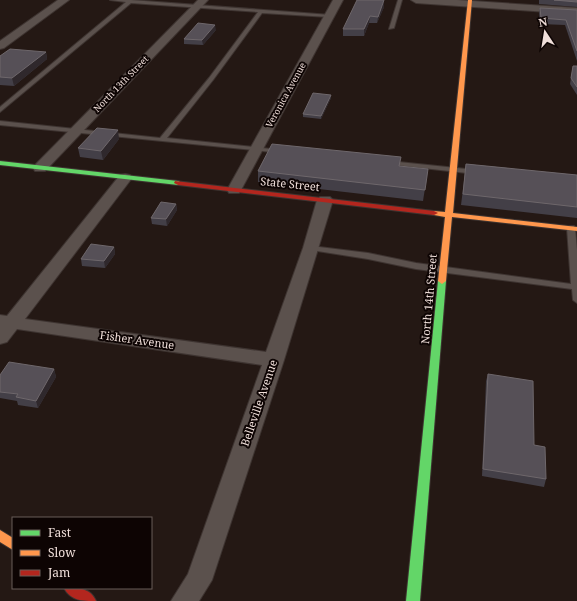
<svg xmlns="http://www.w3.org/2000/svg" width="577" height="601" font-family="'Noto Serif',serif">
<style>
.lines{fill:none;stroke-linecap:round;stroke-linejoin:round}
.lane-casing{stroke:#3e3431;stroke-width:2}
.street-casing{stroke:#3e3431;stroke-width:2}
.fast-casing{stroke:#3e3431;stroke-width:2}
.slow-casing{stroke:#3e3431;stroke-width:2}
.jam-casing{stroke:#3e3431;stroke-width:2}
.lane{fill:#5b514d;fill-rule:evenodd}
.street{fill:#5b514d;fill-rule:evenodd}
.fast{fill:#63d668;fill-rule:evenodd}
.slow{fill:#ff974d;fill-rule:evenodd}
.jam{fill:#b3261e;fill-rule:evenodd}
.wall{fill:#433f47}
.shaded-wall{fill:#2f282c}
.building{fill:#565057;stroke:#6e676b}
.labels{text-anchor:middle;stroke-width:4;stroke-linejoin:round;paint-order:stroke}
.far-street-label{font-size:9px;fill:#f0dfda;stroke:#0d0403}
.street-label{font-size:11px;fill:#f0dfda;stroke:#0d0403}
</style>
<rect width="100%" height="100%" fill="#241814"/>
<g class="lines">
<defs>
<g id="lane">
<polygon points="110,0 131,0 331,15 331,17 329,17 262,13 213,80 167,138 281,150 283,151 283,153 0,125 0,121 160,138 209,78 258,12 131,3 0,112 0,107 126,2"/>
<polygon points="398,0 402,0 394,28 389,29"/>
<polygon points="389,161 476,170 480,172 476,174 387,164 385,163"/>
<polygon points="568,226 574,226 575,228 577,250 577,303 573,300 572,289 416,269 368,259 311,250 307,248 311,246 368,253 416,263 571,284 567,228"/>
</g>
<g id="street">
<polygon points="58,0 69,0 4,48 0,49 0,41"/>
<polygon points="198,0 208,0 45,171 35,171 33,168 35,165"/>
<polygon points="333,0 343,0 241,190 239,193 229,193 227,190"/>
<polygon points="411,0 457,0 577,8 577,14 416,3"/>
<polygon points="125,174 130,175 132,178 25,319 266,352 303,248 317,200 320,197 330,197 333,200 284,360 212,580 199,601 171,601 188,574 262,365 17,329 7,342 0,344 0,315 7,316 120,175"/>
</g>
<g id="fast">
<polygon points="0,161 178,181 182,183 178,185 0,165"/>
<polygon points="442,278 446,281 420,601 406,601 438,281"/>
</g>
<g id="slow">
<polygon points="468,0 472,0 453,213 577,227 577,231 452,217 446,281 442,284 438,281 445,217 434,215 430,213 434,211 445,212"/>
<polygon points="0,530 13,538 13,550 0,542"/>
</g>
<g id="jam">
<polygon points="175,181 434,211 438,213 434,215 178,185 174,183"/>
<path d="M64,588C77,588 90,587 96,601C83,601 71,601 64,588Z"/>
</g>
</defs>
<use href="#lane" class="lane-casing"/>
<use href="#street" class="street-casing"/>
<use href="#fast" class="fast-casing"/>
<use href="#slow" class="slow-casing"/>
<use href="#jam" class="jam-casing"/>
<use href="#lane" class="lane"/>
<use href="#street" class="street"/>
<use href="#fast" class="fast"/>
<use href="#slow" class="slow"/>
<use href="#jam" class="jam"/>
</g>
<g class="wall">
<polygon points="539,0 577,0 577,7 539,4"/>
<polygon points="384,7 377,23 369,23 364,36 343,36 343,29"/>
<polygon points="540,8 577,10 577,61 565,25 540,24 539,13"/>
<polygon points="216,30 203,45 184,44 184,39"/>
<polygon points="46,52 47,59 14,86 0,85 0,56"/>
<polygon points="573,66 577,66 577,95 570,84"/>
<polygon points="331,95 331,98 321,119 303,117 303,114"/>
<polygon points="119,139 103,160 80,157 78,148"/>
<polygon points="466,164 577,175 577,218 461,205"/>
<polygon points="428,169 423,201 258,182 258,171"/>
<polygon points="176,204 177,210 167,226 152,224 151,218"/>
<polygon points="114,247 115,254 105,268 82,266 81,259"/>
<polygon points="54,369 56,377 38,408 18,405 17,401 0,398 0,375"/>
<polygon points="488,374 534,445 546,479 544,487 482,476 486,381"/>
</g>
<g class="shaded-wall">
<polygon points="384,0 384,7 377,23 378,17"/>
<polygon points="370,16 369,23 364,36 364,29"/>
<polygon points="215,25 216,30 203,45 202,40"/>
<polygon points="46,52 47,59 14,86 12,78"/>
<polygon points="331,95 331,98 321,119 321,116"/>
<polygon points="118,130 119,139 103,160 101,151"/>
<polygon points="428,169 427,180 423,201 425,190"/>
<polygon points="176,204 177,210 167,226 166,219"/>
<polygon points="114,247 115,254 105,268 104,261"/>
<polygon points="54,369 56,377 38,408 36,401"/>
</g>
<g class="building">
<polygon points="357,0 384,0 378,17 370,16 364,29 343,29"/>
<polygon points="554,0 577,0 577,2"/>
<polygon points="540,8 577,10 577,51 566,20 541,18"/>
<polygon points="198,23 215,25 202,40 184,39"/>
<polygon points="10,49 46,52 12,78 0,77 0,56"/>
<polygon points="573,66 577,66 577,87 571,78"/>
<polygon points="313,93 331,95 321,116 303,114"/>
<polygon points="97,128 118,130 101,151 78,148"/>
<polygon points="272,144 401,157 399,166 428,169 425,190 258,171"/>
<polygon points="466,164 577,175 577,207 463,194"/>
<polygon points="161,202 176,204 166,219 151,218"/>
<polygon points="91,244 114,247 104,261 81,259"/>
<polygon points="9,362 54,369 36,401 16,397 18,394 0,392 0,375"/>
<polygon points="488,374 533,381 534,445 545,447 546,479 483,469"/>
</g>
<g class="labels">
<g class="far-street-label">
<text transform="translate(121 84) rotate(-46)" y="3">North 13th Street</text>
<text transform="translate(286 95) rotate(-61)" y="3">Veronica Avenue</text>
</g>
<g class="street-label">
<text transform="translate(290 184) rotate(6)" y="4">State Street</text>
<text transform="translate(429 299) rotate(-85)" y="4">North 14th Street</text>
<text transform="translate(137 340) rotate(8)" y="4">Fisher Avenue</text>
<text transform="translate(259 403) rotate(-71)" y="4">Belleville Avenue</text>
</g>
</g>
<rect x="12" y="517" width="140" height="72" fill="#0d0403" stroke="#685c59"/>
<rect x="20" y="530" width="20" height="6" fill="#63d668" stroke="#685c59"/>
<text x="48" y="537" font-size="12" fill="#f0dfda">Fast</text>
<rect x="20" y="550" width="20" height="6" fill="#ff974d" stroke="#685c59"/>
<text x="48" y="557" font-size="12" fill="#f0dfda">Slow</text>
<rect x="20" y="570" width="20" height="6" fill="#b3261e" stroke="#685c59"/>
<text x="48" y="577" font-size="12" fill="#f0dfda">Jam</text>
<g transform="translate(545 32) rotate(348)" stroke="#0d0403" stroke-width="3" paint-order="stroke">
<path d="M0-3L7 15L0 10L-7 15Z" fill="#f0dfda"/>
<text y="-6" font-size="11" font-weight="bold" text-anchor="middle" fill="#f0dfda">N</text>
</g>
</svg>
